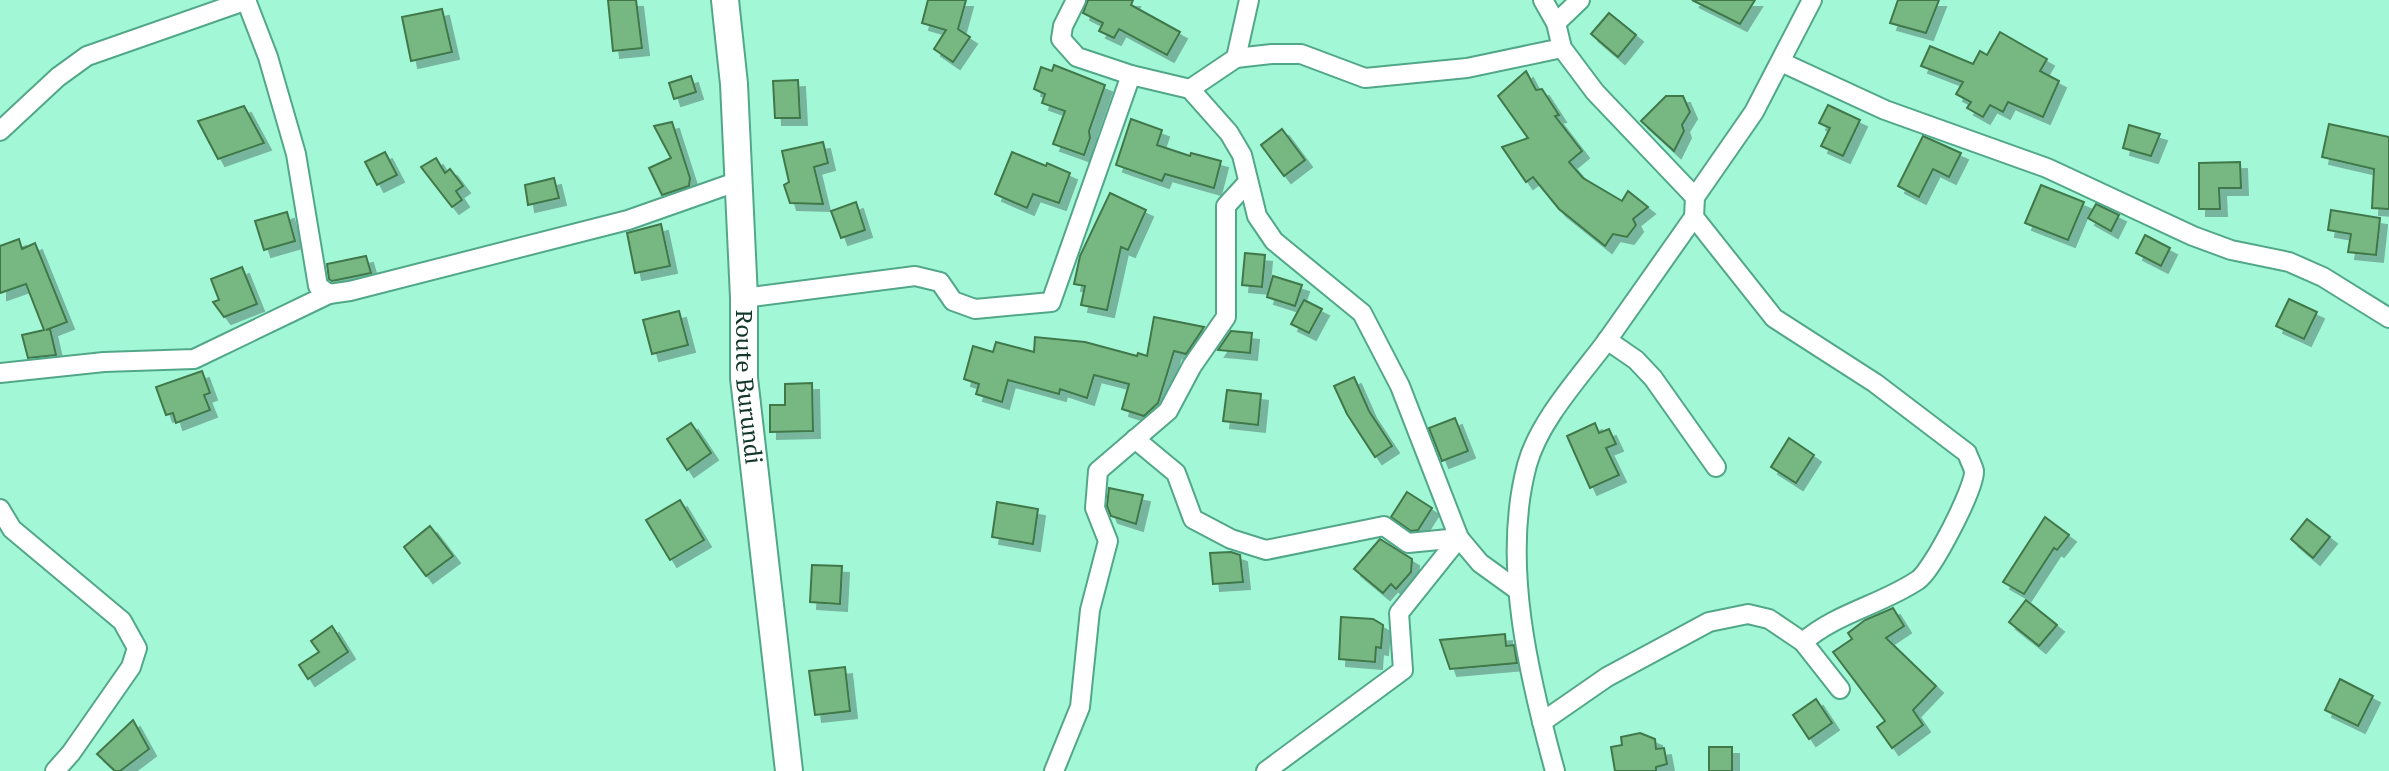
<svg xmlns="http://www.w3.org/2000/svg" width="2389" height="771" font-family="'PT Serif',serif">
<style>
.building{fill:#77b781;stroke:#3f784a;stroke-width:2;filter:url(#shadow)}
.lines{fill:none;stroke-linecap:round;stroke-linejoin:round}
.minor-casing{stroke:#52a789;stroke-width:22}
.secondary-casing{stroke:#52a789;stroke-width:30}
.minor{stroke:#fff;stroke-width:18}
.secondary{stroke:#fff;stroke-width:26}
.labels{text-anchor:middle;stroke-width:7;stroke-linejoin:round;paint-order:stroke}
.street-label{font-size:24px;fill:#12362a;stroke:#fff}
</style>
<defs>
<filter id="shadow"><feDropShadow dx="7" dy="7" stdDeviation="0" flood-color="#0004"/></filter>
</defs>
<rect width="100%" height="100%" fill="#a2f7d7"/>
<g class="building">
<polygon points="608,0 636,0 642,48 613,51"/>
<polygon points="928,0 966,0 958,29 970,37 953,62 934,49 946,30 922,23"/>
<polygon points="1088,0 1133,0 1131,5 1180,32 1167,55 1119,29 1114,38 1099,31 1103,23 1083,13"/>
<polygon points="1692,0 1755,0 1740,24"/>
<polygon points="1898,0 1939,0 1926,33 1890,23"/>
<polygon points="442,9 452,52 411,61 402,17"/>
<polygon points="1609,13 1636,35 1618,57 1591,34"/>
<polygon points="2000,32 2047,59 2040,71 2059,81 2043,117 2008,102 2003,112 1990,105 1983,117 1967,108 1971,102 1956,94 1963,82 1921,66 1930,46 1973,64 1980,51 1987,55"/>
<polygon points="1054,65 1105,85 1089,131 1090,138 1084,155 1053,144 1065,111 1042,103 1045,94 1034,89 1041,67 1052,71"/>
<polygon points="1526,71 1536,90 1542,89 1559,115 1555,116 1582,151 1569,162 1583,178 1622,201 1628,191 1648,207 1633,219 1636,225 1627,237 1613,234 1605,246 1559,209 1533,177 1526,182 1502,147 1528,138 1498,96"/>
<polygon points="691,76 696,92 674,99 669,83"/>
<polygon points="798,80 800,118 775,118 773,81"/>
<polygon points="1666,96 1683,96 1690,112 1682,125 1684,131 1674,151 1641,121"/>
<polygon points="1828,105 1860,120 1843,156 1821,146 1830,128 1819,123"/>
<polygon points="244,106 264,143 218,159 198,121"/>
<polygon points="1131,119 1162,130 1157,145 1190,156 1191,153 1221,161 1214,188 1165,174 1162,181 1116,165"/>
<polygon points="672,122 690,178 689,186 662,195 649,168 671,158 654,126"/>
<polygon points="2329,124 2389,137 2389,209 2372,208 2374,169 2322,157"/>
<polygon points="2129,125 2160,134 2151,156 2123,148"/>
<polygon points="1282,129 1305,160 1284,176 1261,145"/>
<polygon points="1923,136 1961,153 1949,177 1933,169 1919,197 1898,186"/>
<polygon points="823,142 828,163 814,167 823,204 790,203 784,185 789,182 782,151"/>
<polygon points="385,152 397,175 377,185 365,162"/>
<polygon points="1012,152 1046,166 1047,163 1070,173 1059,203 1033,194 1027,208 995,194"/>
<polygon points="436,158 445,173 450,169 463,186 456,191 462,200 452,207 421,167"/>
<polygon points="2240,162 2241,188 2219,188 2220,209 2199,209 2199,163"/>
<polygon points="554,178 559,198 528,205 525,185"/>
<polygon points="2041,185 2084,202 2068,240 2025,223"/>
<polygon points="1110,193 1146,210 1128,250 1121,247 1107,310 1081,305 1085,286 1074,284 1080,256"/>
<polygon points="856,202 865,230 841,238 831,211"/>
<polygon points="2096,204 2119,215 2111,231 2088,218"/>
<polygon points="2331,210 2380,218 2376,255 2348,252 2351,234 2328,230"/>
<polygon points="287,212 295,241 264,250 255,221"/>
<polygon points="661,224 670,266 635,273 627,233"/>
<polygon points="2145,235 2170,248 2161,266 2136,253"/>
<polygon points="19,239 22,249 35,243 67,322 46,330 50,329 56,355 28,358 22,335 44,330 26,284 0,293 0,246"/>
<polygon points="1245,253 1265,255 1262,287 1242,285"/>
<polygon points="366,256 371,273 332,281 329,279 327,264"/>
<polygon points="242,267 257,304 224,317 213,302 219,300 211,279"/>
<polygon points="1273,276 1302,285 1295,306 1267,297"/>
<polygon points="2289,299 2317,312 2304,339 2276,326"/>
<polygon points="1304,300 1322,309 1309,333 1291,324"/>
<polygon points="679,311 688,345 652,354 643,320"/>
<polygon points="1154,317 1204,327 1186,354 1174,351 1158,403 1144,416 1122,409 1129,384 1094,375 1087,398 1060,389 1059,394 1008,380 1002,402 976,394 979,384 964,379 973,346 993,352 996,342 1034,352 1035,337 1085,342 1137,356 1138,353 1147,356"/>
<polygon points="1231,331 1252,333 1250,353 1218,350"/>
<polygon points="202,371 210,393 204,395 210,410 176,423 173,413 166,415 156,387"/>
<polygon points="1354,377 1369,411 1392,446 1375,457 1347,414 1334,386"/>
<polygon points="812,383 813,431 770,432 770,405 785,405 785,384"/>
<polygon points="1227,390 1261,394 1258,425 1223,421"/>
<polygon points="1455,418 1468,451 1442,461 1429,428"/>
<polygon points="691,423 711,453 687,470 667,439"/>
<polygon points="1595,423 1599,433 1609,429 1616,444 1606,448 1619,475 1590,488 1567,436"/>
<polygon points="1789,438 1814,455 1796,483 1771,467"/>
<polygon points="1109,488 1143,495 1136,524 1111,516 1107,506"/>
<polygon points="1407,492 1432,508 1418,530 1411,531 1391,517"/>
<polygon points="680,500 704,540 670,560 646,520"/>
<polygon points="997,502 1038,509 1033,544 992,537"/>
<polygon points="2045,517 2069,535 2057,550 2054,548 2024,594 2003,582"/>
<polygon points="2307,519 2330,537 2313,558 2291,539"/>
<polygon points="430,526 453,556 426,576 404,547"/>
<polygon points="1380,539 1412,559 1411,572 1396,589 1391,584 1383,593 1354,569"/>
<polygon points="1231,552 1240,555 1243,582 1213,584 1210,553"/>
<polygon points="812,565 842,566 840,604 810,602"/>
<polygon points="2026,600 2057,625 2039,646 2009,622"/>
<polygon points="1893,608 1904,626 1886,638 1936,686 1913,710 1923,725 1892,748 1877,727 1885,721 1833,652 1852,639 1848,633 1865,620"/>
<polygon points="1341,617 1373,619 1383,625 1381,648 1376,647 1375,662 1339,659"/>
<polygon points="332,626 348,652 308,679 299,665 319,652 311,641"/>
<polygon points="1505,634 1506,646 1514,645 1517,663 1450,669 1440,640"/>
<polygon points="845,667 850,711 815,715 809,671"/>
<polygon points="2340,679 2373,696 2358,726 2325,710"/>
<polygon points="1816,699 1832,723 1809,739 1793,715"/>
<polygon points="133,720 149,749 120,771 115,771 97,754"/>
<polygon points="1640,733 1655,739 1656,749 1664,748 1667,764 1656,767 1656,771 1615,771 1611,747 1622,745 1621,737"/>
<rect x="1709" y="747" width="23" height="24"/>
</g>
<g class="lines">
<defs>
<g id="minor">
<polyline points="246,0 268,57 296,154 318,286 329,294 350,291 628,220 739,181"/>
<polyline points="1076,0 1063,26 1061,39 1077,57 1131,75 1190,89 1229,133 1242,155 1257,216 1274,241 1362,313 1400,386 1459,538 1480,563 1516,589"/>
<polyline points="1543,0 1556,23 1562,48 1595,92 1695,197"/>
<polyline points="1556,23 1580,0"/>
<polyline points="1236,58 1272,54 1301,54 1365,78 1467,68 1562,48"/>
<polyline points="1781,62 1885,110 2047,168 2193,236 2231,250 2289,262 2323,277 2389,318"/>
<polyline points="1190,89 1236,58 1249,0"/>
<polyline points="0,131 58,77 87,56 247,0"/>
<polyline points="744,298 915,276 940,282 953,301 975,309 1051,302 1131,75"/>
<polyline points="1607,340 1636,360 1653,378 1716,467"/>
<polyline points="0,373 104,362 194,359 329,294"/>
<polyline points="1135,439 1176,473 1193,519 1231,539 1266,550 1384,526 1408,543 1459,538"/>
<polyline points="0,509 12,529 122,621 137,648 131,667 71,753 55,771"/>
<path d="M1803,642C1838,612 1881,605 1918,580C1932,571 1975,488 1974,471C1973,466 1969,459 1967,453L1875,383L1774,318L1694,217L1695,197L1754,112L1812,0"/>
<polyline points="1542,722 1607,677 1709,622 1748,614 1769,619 1803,642 1840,689"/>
<polyline points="1054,771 1080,707 1090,610 1108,541 1095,508 1098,471 1168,411 1192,366 1226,317 1226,206 1248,182"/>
<polyline points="1266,771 1403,670 1399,613 1459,538"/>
<path d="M1555,771C1529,677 1501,562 1527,465C1539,421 1579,378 1606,342C1635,301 1664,259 1694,217"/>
</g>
<g id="secondary">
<path id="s1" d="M725,0L734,84L744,298V378L789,771"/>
</g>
</defs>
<use href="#minor" class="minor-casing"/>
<use href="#secondary" class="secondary-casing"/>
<use href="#minor" class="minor"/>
<use href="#secondary" class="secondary"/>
</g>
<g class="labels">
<g class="street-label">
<text dy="8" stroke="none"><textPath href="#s1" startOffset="388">Route Burundi</textPath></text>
</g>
</g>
</svg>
